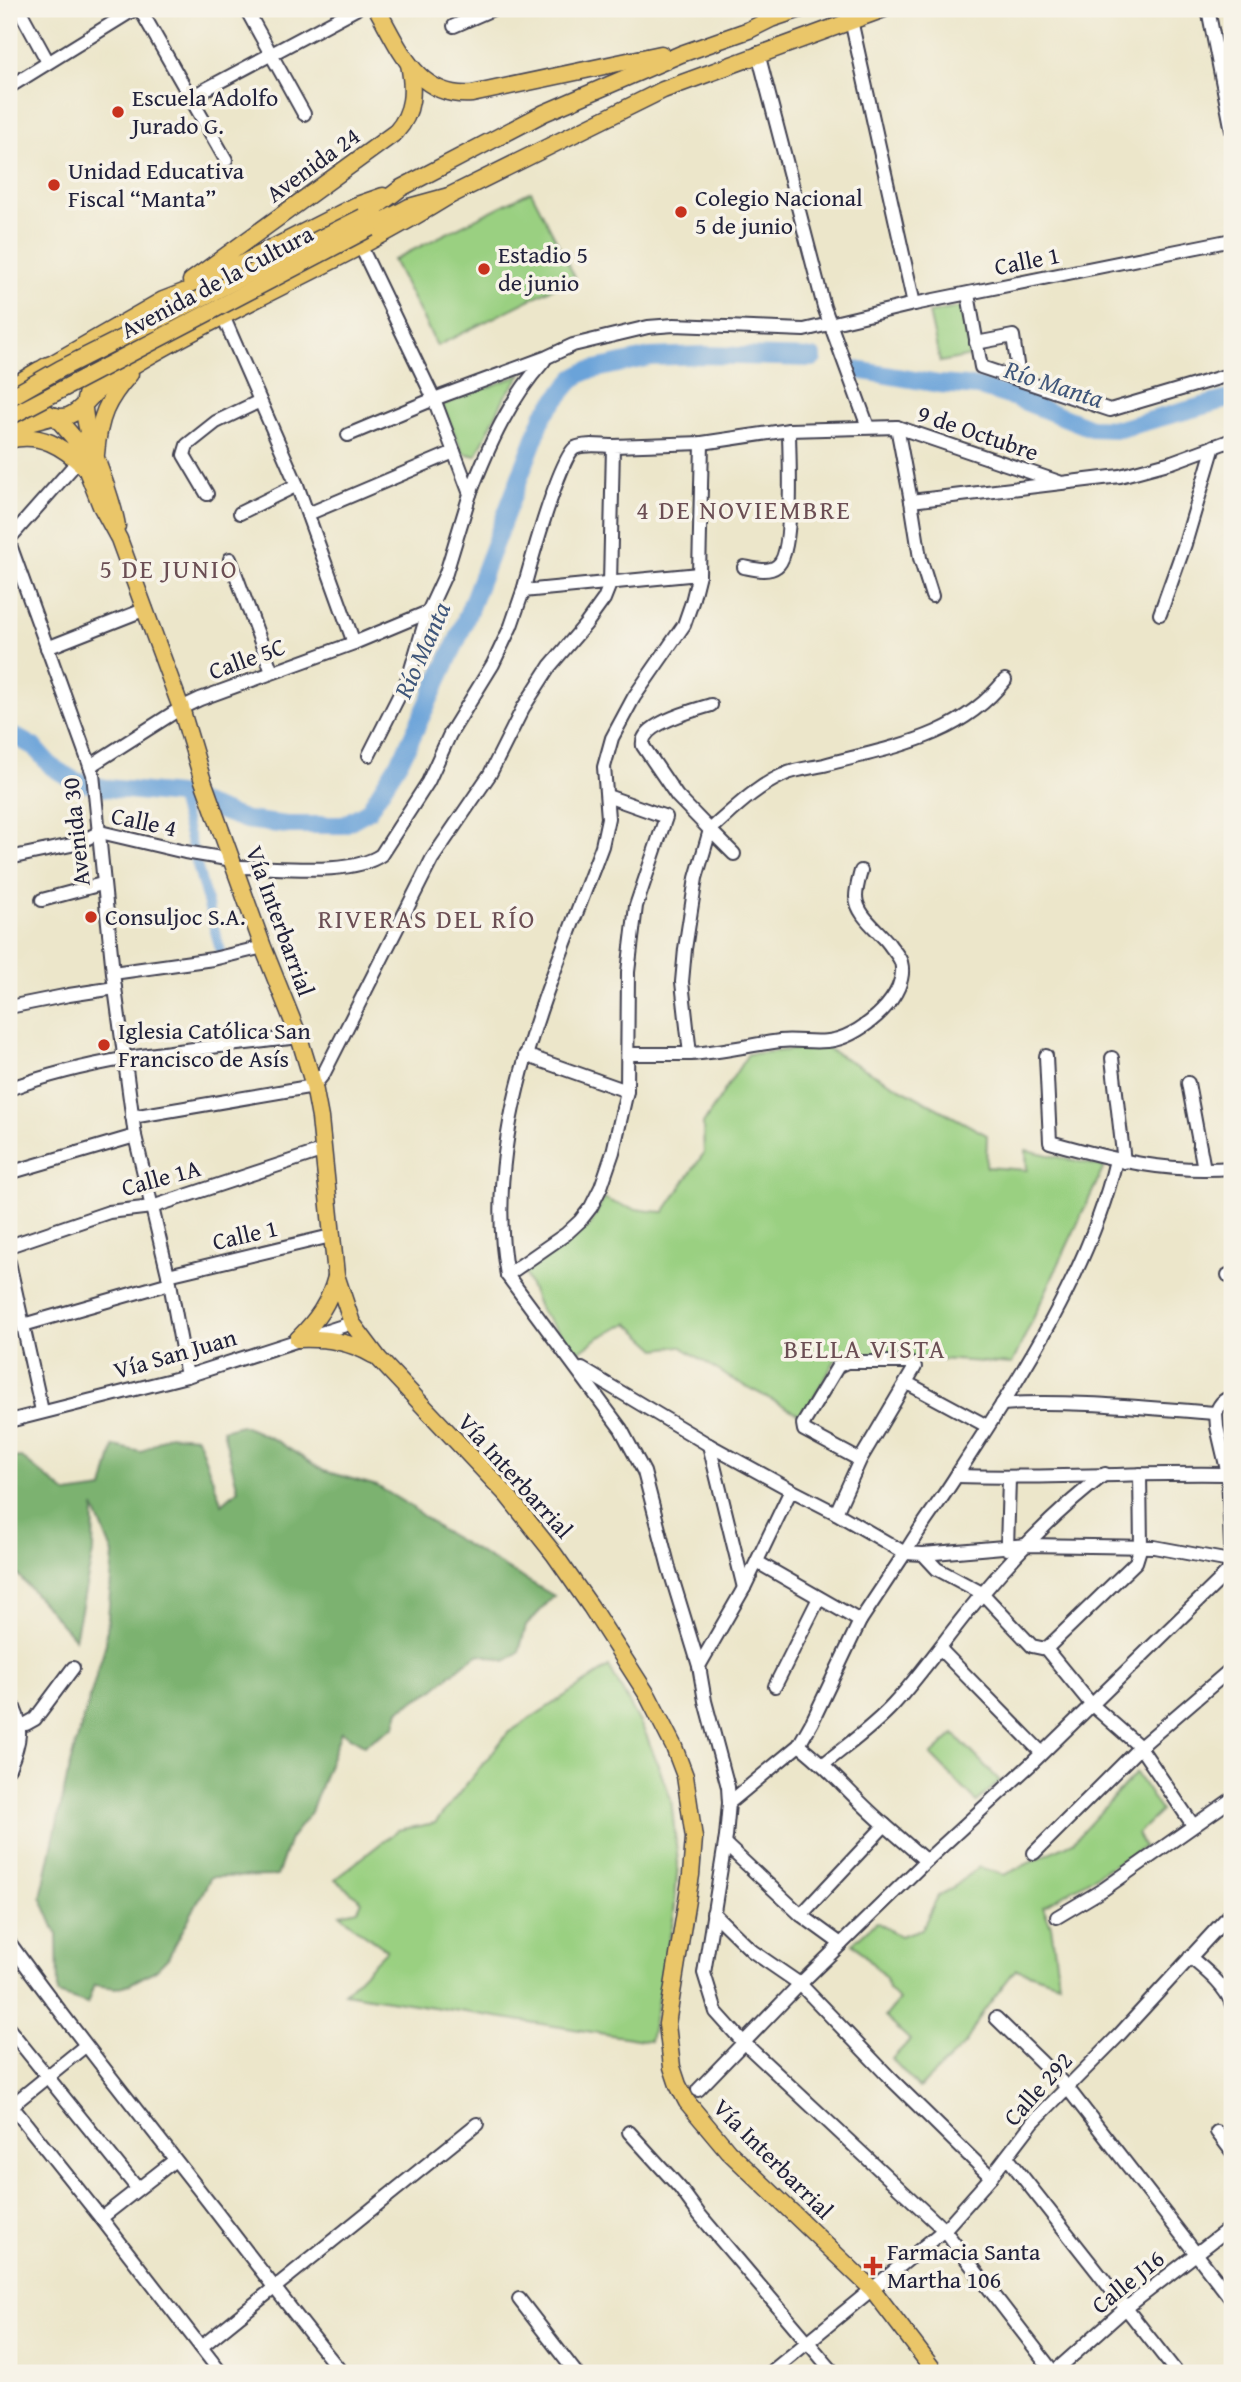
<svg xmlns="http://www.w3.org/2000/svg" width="1241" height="2382" font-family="'Gentium Book Plus',serif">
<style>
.green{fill:#9ad081;stroke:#5e795e;stroke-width:2}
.forest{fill:#7bb26f;stroke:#4e6a55;stroke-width:2}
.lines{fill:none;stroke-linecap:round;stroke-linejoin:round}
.canal{stroke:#6aa3d9;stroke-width:10}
.river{stroke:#6aa3d9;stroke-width:18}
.minor-casing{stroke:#403f50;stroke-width:16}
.major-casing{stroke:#403f50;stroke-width:19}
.minor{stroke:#fff;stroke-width:12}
.major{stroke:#eac669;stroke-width:16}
.major-bridge-casing{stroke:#403f50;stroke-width:19;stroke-linecap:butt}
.major-bridge{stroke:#eac669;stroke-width:16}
.poi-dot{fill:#c8321e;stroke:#f7f3e8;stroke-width:2.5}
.labels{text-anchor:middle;stroke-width:7;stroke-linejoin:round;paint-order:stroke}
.poi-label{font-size:24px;fill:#22223b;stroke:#f7f3e8;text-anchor:start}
.street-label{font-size:24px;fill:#22223b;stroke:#f7f3e8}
.water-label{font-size:26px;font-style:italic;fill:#3f567a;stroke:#f7f3e8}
.neighbourhood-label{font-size:26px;letter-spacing:2px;fill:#6b4e54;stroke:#f7f3e8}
</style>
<rect width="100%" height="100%" fill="#f7f3e8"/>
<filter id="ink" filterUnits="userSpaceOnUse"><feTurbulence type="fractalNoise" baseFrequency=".0143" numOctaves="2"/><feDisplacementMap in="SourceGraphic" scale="14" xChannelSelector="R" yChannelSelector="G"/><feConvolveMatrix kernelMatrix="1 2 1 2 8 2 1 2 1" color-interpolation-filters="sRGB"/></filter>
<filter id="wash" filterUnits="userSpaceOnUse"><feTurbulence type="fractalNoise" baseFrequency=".00686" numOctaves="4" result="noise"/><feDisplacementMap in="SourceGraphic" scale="28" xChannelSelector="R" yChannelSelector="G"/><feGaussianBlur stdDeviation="1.57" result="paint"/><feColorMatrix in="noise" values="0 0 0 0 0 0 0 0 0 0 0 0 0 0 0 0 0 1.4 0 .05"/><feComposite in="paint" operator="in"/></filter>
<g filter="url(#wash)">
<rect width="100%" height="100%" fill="#ece6ca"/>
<g class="green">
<polygon points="531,191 575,277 437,346 393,260"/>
<polygon points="961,307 971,356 940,362 929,313"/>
<polygon points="522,374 505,396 476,456 463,453 442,405"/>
<path d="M824,1047L987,1135L986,1167L1027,1170L1026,1150L1104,1167L1012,1364L909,1357L836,1359L803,1416L730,1378L680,1346L657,1349L628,1323L598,1338L577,1353L540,1310L524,1271L590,1226L604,1198C621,1208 644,1211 664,1212L704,1153L703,1124L748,1054Z"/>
<polygon points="609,1667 645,1732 671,1799 678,1863 674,1915 650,2041 344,1993 387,1950 361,1932 340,1914 358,1910 362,1901 335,1879 398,1830 435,1823 508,1733"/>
<polygon points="954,1734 1000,1781 977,1802 931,1755"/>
<polygon points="1136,1773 1161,1811 1137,1834 1144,1847 1043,1907 1051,1926 1059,1983 1016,1969 983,2012 965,2044 919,2088 892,2059 910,2040 885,2017 899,2000 888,1989 886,1978 853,1943 876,1922 900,1936 922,1929 938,1896 954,1887 979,1867 1004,1875 1073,1842"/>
</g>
<polygon class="forest" points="241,1425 275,1440 324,1471 377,1486 410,1506 441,1530 554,1596 526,1626 519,1652 506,1661 480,1654 465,1663 433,1690 399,1710 395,1726 364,1745 341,1732 311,1812 290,1839 277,1876 211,1877 168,1958 156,1970 130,1984 116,1988 94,1985 87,2004 58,1994 57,1934 41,1897 70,1764 106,1643 113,1554 94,1507 93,1552 75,1639 17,1574 9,1551 9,1458 21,1457 67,1494 103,1489 114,1446 141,1452 169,1435 197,1437 222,1504 238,1490 223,1430"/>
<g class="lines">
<polyline class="canal" points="178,795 221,953"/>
<g class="river">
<polyline points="857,370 939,384 979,387 1015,398 1091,428 1119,429 1232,398"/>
<polyline points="9,733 34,747 52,767 75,781 106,788 178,795 246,820 287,825 343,825 368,811 404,754 460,634 544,414 574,378 587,371 650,357 704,355 813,358"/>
</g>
</g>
</g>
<g filter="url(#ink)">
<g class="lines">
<defs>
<g id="minor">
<polyline points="19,9 48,62"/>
<polyline points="140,9 226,160"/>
<polyline points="246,9 304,114"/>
<polyline points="1208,9 1232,131"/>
<polyline points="851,20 914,304"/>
<polyline points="454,26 493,9"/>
<polyline points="758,53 824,307 868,427"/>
<polyline points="9,87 135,9"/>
<polyline points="191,97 356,9"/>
<polyline points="361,247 434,399 470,494 446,573 428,612 409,676 369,755"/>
<polyline points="968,294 981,367 1110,410 1232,374"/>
<polyline points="223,316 297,485 354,643"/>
<polyline points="976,343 1013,336 1019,378"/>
<polyline points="897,427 911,501 1120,476 1172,462 1232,440"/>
<polyline points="348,435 434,399 547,357 573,345 648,327 674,325 804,330 914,304 1232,240"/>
<path d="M702,443L699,574L692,602L684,625L634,697L612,738L604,767L608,818L602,846C553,979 480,1130 507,1275L621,1429L644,1472L669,1568L699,1666L705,1701L728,1787L729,1803L726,1837L704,1973L716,2012L743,2042L944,2230L1054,2373"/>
<path d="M613,446C602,446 585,443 575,448C560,456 529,569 523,591L699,574"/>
<polyline points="207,494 184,455 187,445 216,422 260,401"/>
<path d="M470,494C489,445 509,400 544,361"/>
<polyline points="911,501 920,558 932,596"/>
<polyline points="240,513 297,485"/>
<polyline points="308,514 454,452"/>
<polyline points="9,539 78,461"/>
<polyline points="9,542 93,774 113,973 135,1136 170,1283 187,1376"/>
<polyline points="230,559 272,672"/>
<path d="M744,567C754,569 768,573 777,566C795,554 789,454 789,430"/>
<polyline points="1160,614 1185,544 1214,446"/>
<polyline points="47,648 146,609"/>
<path d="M711,705C695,710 639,724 643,746L677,796L710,830C733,810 754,788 783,775C795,769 811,768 824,765C892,747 959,738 1005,680"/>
<polyline points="90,766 181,708 200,699 354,643 428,612"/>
<polyline points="9,858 76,844 100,832 185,852 233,860"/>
<path d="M235,867C274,866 349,877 381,855L428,782L450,734L493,664L511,626L523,591"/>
<polyline points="42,900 102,884"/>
<polyline points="113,973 213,959 263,947"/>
<polyline points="9,1007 69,995 115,988"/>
<polyline points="629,1054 690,1054 682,982 685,949 696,878 710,830 734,854"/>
<path d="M690,1054C721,1052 750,1045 780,1041C797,1039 817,1044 834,1040C863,1034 910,995 901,962C899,956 893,950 889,944C879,930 857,916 856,897C856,888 859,879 861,871"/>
<polyline points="525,1055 627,1091"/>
<path d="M1046,1056L1050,1142C1114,1160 1165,1173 1232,1168"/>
<polyline points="1112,1058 1124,1162"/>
<polyline points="1188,1083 1204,1169"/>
<path d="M9,1089C104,1054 199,1049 299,1037"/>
<polyline points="132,1117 314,1086 324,1073 432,859 490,774 523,708 550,666 586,624 604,599 610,584 613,446 702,443 789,430 897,427 1059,482"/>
<path d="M1116,1160C1090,1271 1019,1379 958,1473C941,1501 921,1525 905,1553L923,1554L937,1569L982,1593L1032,1646L1046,1649L1091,1704L1140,1747L1193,1825"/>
<polyline points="9,1173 135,1136"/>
<polyline points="9,1246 109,1212 152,1207 324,1150"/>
<polyline points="9,1262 42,1411"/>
<polyline points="168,1275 331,1236"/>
<polyline points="507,1275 566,1234 580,1221 591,1207 601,1187 613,1152 627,1091 628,972 636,906 666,817 607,796"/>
<polyline points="1228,1275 1232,1275"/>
<polyline points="23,1325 170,1283"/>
<polyline points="582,1369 709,1445 791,1490 744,1588 699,1666"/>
<polyline points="907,1383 987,1426"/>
<path d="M1002,1404C1074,1400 1145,1408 1216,1413C1219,1405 1223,1398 1232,1398"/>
<polyline points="1216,1413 1217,1427 1228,1474 1232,1568"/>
<polyline points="9,1421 187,1376 352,1323"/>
<polyline points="709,1445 744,1588"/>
<path d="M957,1476C1049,1479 1140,1472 1232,1474"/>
<polyline points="836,1513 860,1460 915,1367 908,1362 847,1362 838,1366 803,1424 804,1430 860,1460"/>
<polyline points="1007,1549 1009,1478"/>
<polyline points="923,1554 1027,1545 1154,1547 1230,1561"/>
<polyline points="757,1562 860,1621"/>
<polyline points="940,1649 1041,1752"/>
<polyline points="1046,1649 1136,1562 1141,1546 1140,1474"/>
<polyline points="775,1686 819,1598"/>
<path d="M9,1699C25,1722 20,1744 9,1768"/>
<polyline points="20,1724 26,1724 35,1719 73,1668"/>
<path d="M799,1745C831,1769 854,1799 885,1825"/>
<path d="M824,1764C847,1745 873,1727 893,1705C925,1670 952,1629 983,1593C1019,1550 1060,1508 1105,1474"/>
<polyline points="729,1803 799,1745 812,1722 860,1621 905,1553 836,1513 791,1490"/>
<polyline points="725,1844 801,1915 841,1944"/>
<polyline points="1034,1853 1140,1747 1232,1668"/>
<polyline points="713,1913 752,1951 800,1984 890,2078 991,2177"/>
<polyline points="801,1915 885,1825 926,1861"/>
<polyline points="1057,1917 1104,1889 1232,1799"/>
<path d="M9,1942C74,2033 145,2120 214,2209C256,2264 298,2319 342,2373"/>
<path d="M1190,1957C1205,1970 1226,1986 1232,2005"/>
<polyline points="996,2018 1066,2086 1232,2300"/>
<polyline points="9,2029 137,2188"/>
<polyline points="85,2046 16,2102 14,2106 15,2110 101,2218"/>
<polyline points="698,2090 800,1984 926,1861 1031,1764 1232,1568"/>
<polyline points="629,2132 680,2188 699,2214 834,2373"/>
<polyline points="1217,2132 1232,2152"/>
<polyline points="1007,2157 1177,2373"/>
<polyline points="175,2160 101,2218 221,2373"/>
<polyline points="519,2299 576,2373"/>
<polyline points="201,2347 477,2124"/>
<polyline points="770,2373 944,2230 991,2177 1033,2122 1119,2035 1232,1912"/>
<polyline points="1053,2373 1126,2308 1232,2226"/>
</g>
<g id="major">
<path d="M377,9C400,49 417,98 472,94L661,54"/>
<polyline points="363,217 401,188 544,113 681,54 749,30 771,19 801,9"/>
<polyline points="370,228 409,207 449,196 663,90 884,9"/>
<path d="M191,281L396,132C414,112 414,90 409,64"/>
<polyline points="55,362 163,300 194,288 357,205 383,196"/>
<polyline points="9,388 39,370"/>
<polyline points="55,416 74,438 101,506 119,539 181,708 202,778 263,947 299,1037 314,1086 320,1118 336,1275 352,1323 379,1359 507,1495 554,1554 591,1607 648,1696 674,1747 685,1776 694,1838 691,1875 667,2024 672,2067 678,2085 687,2102 728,2151 872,2289 936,2373"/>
<polyline points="9,432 25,424 55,416"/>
<path d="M9,440C40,432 62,446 85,467"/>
<path d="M96,454C99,418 106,401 130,374"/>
<path d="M117,526C110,485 88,450 84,409C83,398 91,390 86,378C73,350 28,362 33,393C35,409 52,420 68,416C80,412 87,400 96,392C111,380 128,368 144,359C244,301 351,257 449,196"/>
<path d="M298,1339C326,1338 349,1341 373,1355"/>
<path d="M298,1339C317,1320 329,1303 336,1277"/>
</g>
</defs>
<use href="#minor" class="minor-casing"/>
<use href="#major" class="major-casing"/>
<use href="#minor" class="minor"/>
<use href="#major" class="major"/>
<defs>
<g id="major-bridge">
<polyline points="9,398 60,369 363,217"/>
<polyline points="9,417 370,228"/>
</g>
</defs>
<use href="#major-bridge" class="major-bridge-casing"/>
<use href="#major-bridge" class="major-bridge"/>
</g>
</g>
<g class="poi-dot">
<circle cx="118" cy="112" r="7"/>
<circle cx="54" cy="185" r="7"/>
<circle cx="681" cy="212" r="7"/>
<circle cx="484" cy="269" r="7"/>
<circle cx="91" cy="917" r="7"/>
<circle cx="104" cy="1045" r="7"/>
<path d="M869.5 2255.5h7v7h7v7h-7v7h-7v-7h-7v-7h7z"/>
</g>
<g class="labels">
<g class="poi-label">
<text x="132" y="106">Escuela Adolfo<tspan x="132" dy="28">Jurado G.</tspan></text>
<text x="68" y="179">Unidad Educativa<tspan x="68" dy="28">Fiscal “Manta”</tspan></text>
<text x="695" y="206">Colegio Nacional<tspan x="695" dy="28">5 de junio</tspan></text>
<text x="498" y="263">Estadio 5<tspan x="498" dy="28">de junio</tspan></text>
<text x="105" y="925">Consuljoc S.A.</text>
<text x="118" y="1039">Iglesia Católica San<tspan x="118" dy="28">Francisco de Asís</tspan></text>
<text x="887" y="2260">Farmacia Santa<tspan x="887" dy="28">Martha 106</tspan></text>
</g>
<g class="street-label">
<text transform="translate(313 165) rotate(-36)" y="8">Avenida 24</text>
<text transform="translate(1027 261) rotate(-11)" y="8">Calle 1</text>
<text transform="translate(217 282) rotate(-28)" y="8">Avenida de la Cultura</text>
<text transform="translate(978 433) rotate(19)" y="8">9 de Octubre</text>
<text transform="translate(247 659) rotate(-20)" y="8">Calle 5C</text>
<text transform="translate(144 822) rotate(12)" y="8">Calle 4</text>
<text transform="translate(76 832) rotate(-96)" y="8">Avenida 30</text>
<text transform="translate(280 921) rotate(70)" y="8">Vía Interbarrial</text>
<text transform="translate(161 1178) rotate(-15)" y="8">Calle 1A</text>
<text transform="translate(245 1235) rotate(-13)" y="8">Calle 1</text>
<text transform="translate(175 1354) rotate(-16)" y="8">Vía San Juan</text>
<text transform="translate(515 1476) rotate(48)" y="8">Vía Interbarrial</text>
<text transform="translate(1038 2089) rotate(-48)" y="8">Calle 292</text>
<text transform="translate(773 2159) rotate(45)" y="8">Vía Interbarrial</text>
<text transform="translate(1128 2282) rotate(-39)" y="8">Calle J16</text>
</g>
<g class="water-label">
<text transform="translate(1054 384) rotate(18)" y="9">Río Manta</text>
<text transform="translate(422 650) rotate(-66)" y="9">Río Manta</text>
</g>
<g class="neighbourhood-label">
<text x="744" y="519">4 DE NOVIEMBRE</text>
<text x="169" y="578">5 DE JUNIO</text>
<text x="427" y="928">RIVERAS DEL RÍO</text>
<text x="865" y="1358">BELLA VISTA</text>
</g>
</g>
<rect width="1241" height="2382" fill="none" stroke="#f7f3e8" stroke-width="35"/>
</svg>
